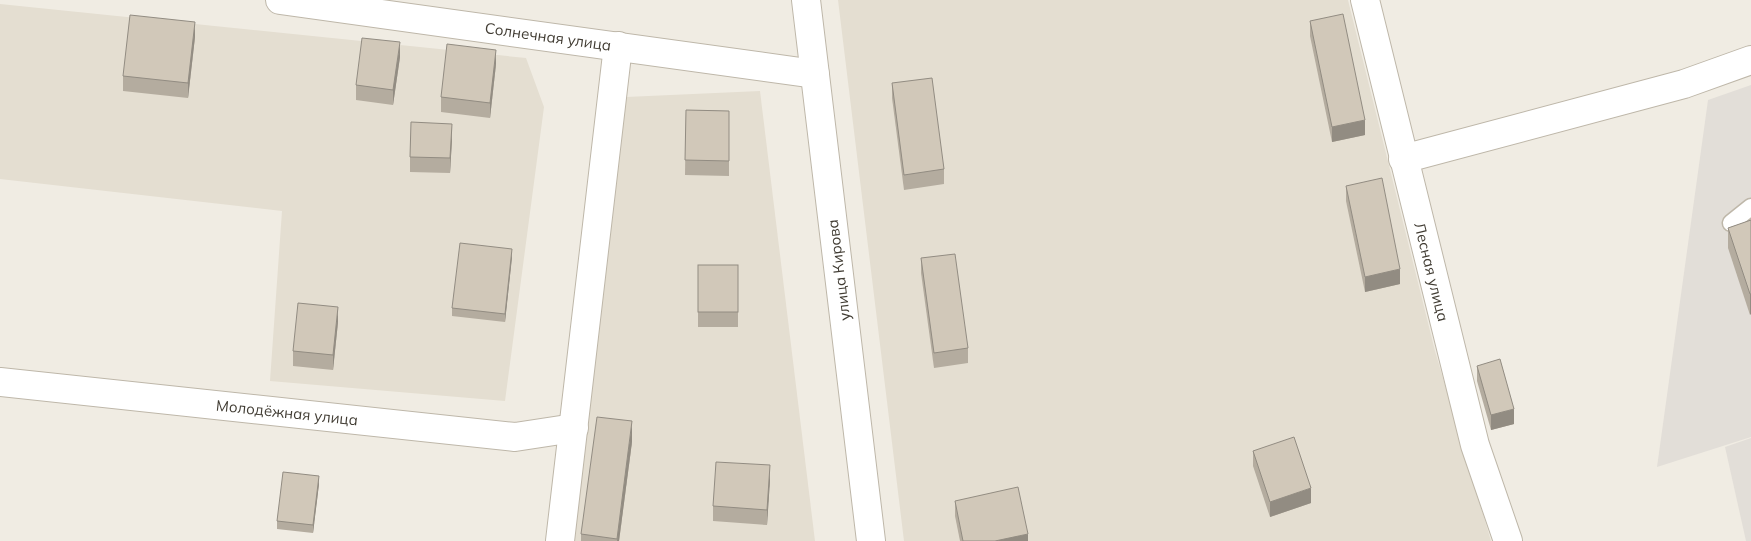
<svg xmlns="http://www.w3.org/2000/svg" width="1751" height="541" font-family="Mulish,sans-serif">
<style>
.residential{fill:#e4ded1}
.industrial{fill:#e2ded8}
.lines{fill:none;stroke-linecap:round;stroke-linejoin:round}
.lane-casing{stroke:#beb7a9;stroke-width:19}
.street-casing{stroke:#beb7a9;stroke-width:30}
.lane{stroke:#fff;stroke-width:16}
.street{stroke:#fff;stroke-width:28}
.wall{fill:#b4ac9f}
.shaded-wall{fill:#928c82}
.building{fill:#d1c8b9;stroke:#928c82}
.labels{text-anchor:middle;stroke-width:4;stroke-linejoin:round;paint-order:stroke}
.street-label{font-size:15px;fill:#413c33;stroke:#fff}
</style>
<rect width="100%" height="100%" fill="#f0ece3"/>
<g class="residential">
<polygon points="838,0 1348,0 1435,351 1491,541 904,541"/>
<polygon points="0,4 526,58 544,107 505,401 270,381 282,211 0,179"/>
<polygon points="760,91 815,541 571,541 626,97"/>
</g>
<g class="industrial">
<polygon points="1751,85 1751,437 1657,467 1708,100"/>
<polygon points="1751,438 1751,541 1746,541 1725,447"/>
</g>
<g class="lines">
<defs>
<polyline id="lane" points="1731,223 1751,207"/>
<g id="street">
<polyline points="280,0 815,74"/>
<polyline points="806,0 871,541"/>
<polyline points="1365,0 1475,445 1508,541"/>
<polyline points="1403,159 1684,84 1751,60"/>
<polyline points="0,382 515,437 574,428"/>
<polyline points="560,541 618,46"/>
</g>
</defs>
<use href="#lane" class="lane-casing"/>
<use href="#street" class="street-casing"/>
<use href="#lane" class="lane"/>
<use href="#street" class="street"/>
</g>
<g class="wall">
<polygon points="1310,21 1365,135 1332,142 1310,36"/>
<polygon points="195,37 188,98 123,91 123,76"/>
<polygon points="400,57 393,105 356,100 356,85"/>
<polygon points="496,64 490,118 441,112 441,97"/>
<polygon points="892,83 944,169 944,184 904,190 892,98"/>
<polygon points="686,110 729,111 729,176 685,175"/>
<polygon points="452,139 450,173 410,172 410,157"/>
<polygon points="1346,186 1400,284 1365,292 1346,201"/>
<polygon points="1751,220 1750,315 1728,248 1728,228"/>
<polygon points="512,257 505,322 452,316 452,308"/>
<polygon points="921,258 968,348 968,363 934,368 921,273"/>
<rect x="698" y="265" width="40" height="62"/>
<polygon points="338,322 333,370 293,366 293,351"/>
<polygon points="1477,366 1514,424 1491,430 1477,381"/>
<polygon points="632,442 619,541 581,541 581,534"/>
<polygon points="1253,451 1311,503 1270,517 1253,466"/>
<polygon points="770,480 767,525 713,521 713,506"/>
<polygon points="319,484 313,533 277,529 277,521"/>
<polygon points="955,501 1028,541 960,541 955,516"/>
</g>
<g class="shaded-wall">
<polygon points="195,22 195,37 188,98 188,83"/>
<polygon points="400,42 400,57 393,105 393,90"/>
<polygon points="496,50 496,64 490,118 490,103"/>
<polygon points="1365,120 1365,135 1332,142 1332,127"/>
<polygon points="452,124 452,139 450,173 450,158"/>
<polygon points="512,249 512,257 505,322 505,314"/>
<polygon points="1400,269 1400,284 1365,292 1365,277"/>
<polygon points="1750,294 1751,294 1751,314 1750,315"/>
<polygon points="338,307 338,322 333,370 333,355"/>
<polygon points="1514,409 1514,424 1491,430 1491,415"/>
<polygon points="632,421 632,442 619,541 617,541"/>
<polygon points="770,465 770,480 767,525 767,510"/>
<polygon points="319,476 319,484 313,533 313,525"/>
<polygon points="1311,488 1311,503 1270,517 1270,502"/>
<polygon points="1028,534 1028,541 995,541"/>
</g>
<g class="building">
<polygon points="1343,14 1365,120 1332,127 1310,21"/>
<polygon points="130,15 195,22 188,83 123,76"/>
<polygon points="362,38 400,42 393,90 356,85"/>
<polygon points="447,44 496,50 490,103 441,97"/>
<polygon points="932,78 944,169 904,175 892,83"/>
<polygon points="686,110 729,111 729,161 685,160"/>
<polygon points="411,122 452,124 450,158 410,157"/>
<polygon points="1382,178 1400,269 1365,277 1346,186"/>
<polygon points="1751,220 1751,294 1750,294 1728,228"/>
<polygon points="460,243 512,249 505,314 452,308"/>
<polygon points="955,254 968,348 934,353 921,258"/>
<rect x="698" y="265" width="40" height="47"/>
<polygon points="298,303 338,307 333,355 293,351"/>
<polygon points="1500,359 1514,409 1491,415 1477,366"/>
<polygon points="597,417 632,421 617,539 581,534"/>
<polygon points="1294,437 1311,488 1270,502 1253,451"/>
<polygon points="716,462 770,465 767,510 713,506"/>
<polygon points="283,472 319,476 313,525 277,521"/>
<polygon points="1018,487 1028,534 995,541 963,541 955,501"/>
</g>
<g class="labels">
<g class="street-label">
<text transform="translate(548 37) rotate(8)" y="5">Солнечная улица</text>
<text transform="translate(839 270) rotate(-97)" y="5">улица Кирова</text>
<text transform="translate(1431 272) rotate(76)" y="5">Лесная улица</text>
<text transform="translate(287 413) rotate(6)" y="5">Молодёжная улица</text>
</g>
</g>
</svg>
